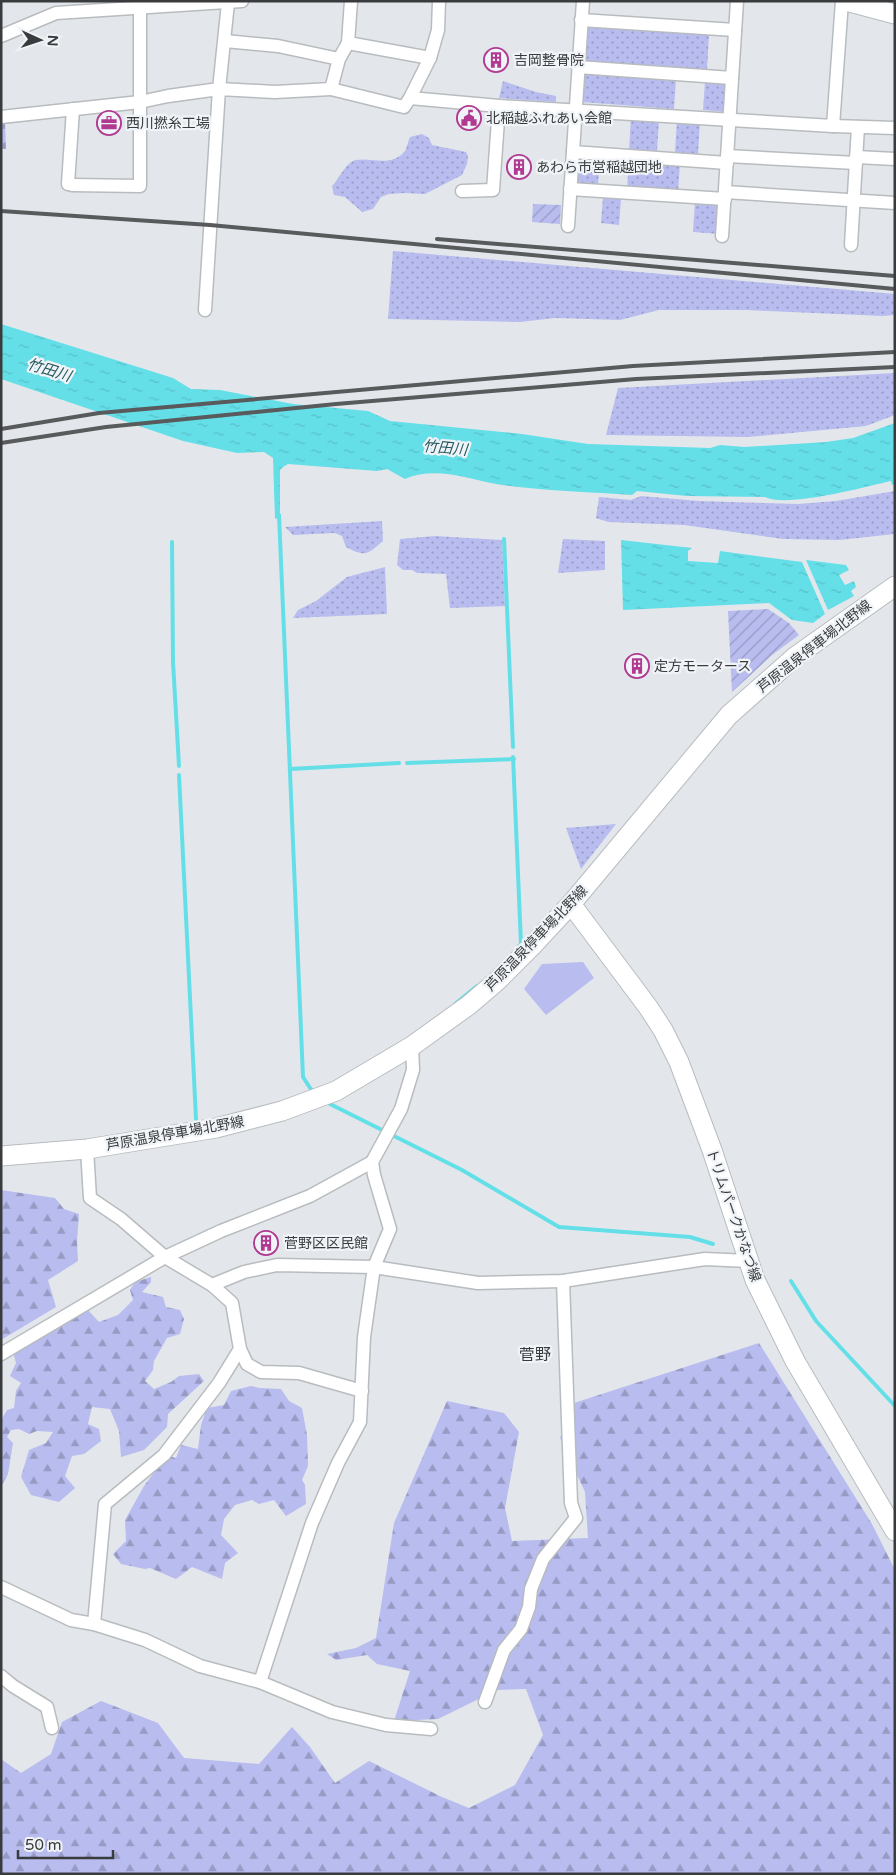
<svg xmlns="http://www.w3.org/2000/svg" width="896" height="1875" font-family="'Varela Round','Noto Sans JP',sans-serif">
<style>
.grass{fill:url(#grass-dots)}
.forest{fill:url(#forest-firs)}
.cemetery{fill:url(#cemetery-stones)}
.garden{fill:url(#garden-furrows)}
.pitch{fill:#b8bcef}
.water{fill:url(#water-ripples)}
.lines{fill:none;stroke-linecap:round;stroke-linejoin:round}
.stream{stroke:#64dfe8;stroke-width:4}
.minor-casing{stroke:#b8bcbf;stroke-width:15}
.secondary-casing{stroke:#b8bcbf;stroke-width:21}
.minor{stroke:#fff;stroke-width:12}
.secondary{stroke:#fff;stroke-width:19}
.rail{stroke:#585a5c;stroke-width:4}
.labels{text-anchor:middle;stroke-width:4.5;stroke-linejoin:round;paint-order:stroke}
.poi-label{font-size:14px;fill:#393b3c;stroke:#f0f4f8;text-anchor:start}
.street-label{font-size:14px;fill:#393b3c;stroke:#f0f4f8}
.water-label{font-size:15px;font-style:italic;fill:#265a5e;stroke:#f0f4f8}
.quarter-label{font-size:16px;fill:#393b3c;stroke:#f0f4f8}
</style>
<defs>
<pattern id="grass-dots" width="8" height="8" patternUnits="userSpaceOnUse" patternTransform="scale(1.25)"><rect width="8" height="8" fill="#b8bcef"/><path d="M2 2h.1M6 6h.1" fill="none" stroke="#979ac3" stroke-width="1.8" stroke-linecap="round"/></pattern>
<pattern id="forest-firs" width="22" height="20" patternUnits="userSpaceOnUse" patternTransform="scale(1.25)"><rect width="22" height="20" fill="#b8bcef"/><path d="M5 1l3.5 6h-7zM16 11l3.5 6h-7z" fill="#979ac3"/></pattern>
<pattern id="cemetery-stones" width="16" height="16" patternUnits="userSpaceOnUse" patternTransform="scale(1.25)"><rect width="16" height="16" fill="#b8bcef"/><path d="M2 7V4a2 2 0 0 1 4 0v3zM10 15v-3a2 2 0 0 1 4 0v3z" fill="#979ac3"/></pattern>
<pattern id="garden-furrows" width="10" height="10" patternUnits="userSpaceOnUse" patternTransform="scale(1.25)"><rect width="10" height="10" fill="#b8bcef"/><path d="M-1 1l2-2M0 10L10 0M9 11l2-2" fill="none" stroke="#979ac3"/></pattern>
<pattern id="water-ripples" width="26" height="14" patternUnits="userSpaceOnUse" patternTransform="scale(1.25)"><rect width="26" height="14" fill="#64dfe8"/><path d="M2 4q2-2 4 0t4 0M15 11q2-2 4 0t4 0" fill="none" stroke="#58c0c8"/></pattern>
</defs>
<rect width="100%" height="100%" fill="#e3e7eb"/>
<g class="grass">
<polygon points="588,25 709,33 707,70 586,62"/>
<polygon points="584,72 676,78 674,109 582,102"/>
<polygon points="503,81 536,92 556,96 556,102 499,98"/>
<polygon points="705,82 728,83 726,112 703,110"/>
<polygon points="631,116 659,118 657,152 629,151"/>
<polygon points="677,119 700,120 698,155 675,153"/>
<path d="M422,134L429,138L432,145L466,152L468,156L467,164L462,175L425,194L404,193L389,194L381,197L373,209L362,212L345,197L334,195L332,186C339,179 346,162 356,160C373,157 391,168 405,151C407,148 408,141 410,137Z"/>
<polygon points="579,156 600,158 598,185 576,183"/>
<polygon points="629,160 680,163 678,192 627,189"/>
<polygon points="603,197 621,199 619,225 601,223"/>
<polygon points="695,201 721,203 719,234 693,232"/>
<polygon points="393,251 895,294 895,315 883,316 745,310 659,310 620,320 555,318 520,322 388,319"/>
<polygon points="895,373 895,415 866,426 748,437 606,435 618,388"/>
<polygon points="895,491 895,534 839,540 783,539 684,525 608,522 596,518 599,497 631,500 641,496 699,501 798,504 836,501"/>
<path d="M382,521L383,541C367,555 365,557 346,547L342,536L335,533L293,535L285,527Z"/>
<polygon points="435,536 502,540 505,606 450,608 446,574 417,573 412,570 403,570 397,565 400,539"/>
<polygon points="563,539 605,541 605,570 558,573"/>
<polygon points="385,567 387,614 293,618 298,610 316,601 347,577"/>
<polygon points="616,824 581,869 566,828"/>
</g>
<g class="forest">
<polygon points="1,1190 55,1198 64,1209 79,1214 77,1242 78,1261 48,1280 56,1307 1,1340"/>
<polygon points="151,1277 151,1282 142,1292 163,1297 166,1307 180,1310 184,1319 180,1334 167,1338 154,1361 153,1370 145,1381 154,1389 171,1382 179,1376 199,1374 204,1381 168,1414 167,1427 144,1450 121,1457 119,1431 110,1409 92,1407 88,1424 99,1429 101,1441 84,1454 72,1456 65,1476 75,1488 59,1502 31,1495 21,1477 29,1450 46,1443 53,1432 37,1431 29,1434 19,1429 11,1430 7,1437 13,1443 8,1474 1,1487 1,1420 7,1410 14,1408 16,1391 21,1383 10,1376 16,1363 13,1352 86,1308 99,1322 118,1315 133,1300 130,1290 135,1282"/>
<polygon points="759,1343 872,1524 895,1570 895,1874 1,1874 1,1759 21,1773 51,1754 62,1722 101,1701 158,1723 184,1758 259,1764 292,1727 310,1747 335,1783 369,1761 442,1797 469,1808 515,1785 543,1735 526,1689 497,1690 438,1719 394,1721 410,1671 377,1664 367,1655 336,1660 327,1654 356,1648 376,1638 394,1523 447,1401 504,1413 519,1432 505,1508 512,1541 588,1538 585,1492 560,1438 571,1404"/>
<polygon points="251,1386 260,1388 281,1389 289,1401 302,1408 307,1435 308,1466 302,1480 305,1485 306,1504 286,1516 274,1500 259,1504 252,1500 235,1505 224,1519 221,1535 238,1553 225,1563 222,1579 192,1567 176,1579 150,1568 145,1569 121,1564 113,1554 126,1541 125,1520 144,1486 159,1466 169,1456 176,1458 181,1445 198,1449 201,1425 207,1408 224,1405 231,1391"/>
</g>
<polygon class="cemetery" points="1,123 5,123 6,149 1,149"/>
<g class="garden">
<polygon points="533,204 561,205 560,224 532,222"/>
<polygon points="768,609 789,623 799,635 772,655 732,692 728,611"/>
</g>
<polygon class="pitch" points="583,962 594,978 546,1015 524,989 542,964"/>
<g class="water">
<path d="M1,324L173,378L191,389L220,390L293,404L368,411L390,421L522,434L588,444L710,448L720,445L744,447L826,442L853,438L895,423V484L892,485L891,481C864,487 788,508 765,497L687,496L637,491L632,495C589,492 545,491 502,485C470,480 436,465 405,479L387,469L377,471L288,464L283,467L280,470V517L275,519L273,458L264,452L237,453L183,441L1,379Z"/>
<polygon points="621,540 692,548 688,551 688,561 718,563 720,551 802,562 825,614 813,623 792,620 769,603 623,610"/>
<polygon points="806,560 846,565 849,570 839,575 845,585 854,581 856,587 851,591 854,596 828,610"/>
</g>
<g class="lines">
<g class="stream">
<polyline points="279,515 303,1077 314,1094"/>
<polyline points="504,539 513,747"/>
<polyline points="172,542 173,662 179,766"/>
<polyline points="513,757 521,944 518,947"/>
<polyline points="407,763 514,759"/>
<polyline points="290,769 399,763"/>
<polyline points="179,775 196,1119"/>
<polyline points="455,1004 477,986"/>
<polyline points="326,1102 462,1170 559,1227 690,1237 713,1244"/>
<polyline points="791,1281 816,1321 895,1406"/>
</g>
<defs>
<g id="minor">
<polyline points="439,1 438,30 430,58 410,98 499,106 833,126 842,1"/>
<polyline points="581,20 735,30"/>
<polyline points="1,36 56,13 242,1"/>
<polyline points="225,41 278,46 339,59"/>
<polyline points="348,43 430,58"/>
<polyline points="578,67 732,78"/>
<polyline points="331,89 404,107 410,98"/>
<polyline points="1,117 140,102 168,96 219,89 228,3"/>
<polyline points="833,126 895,128"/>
<polyline points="573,152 727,163"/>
<polyline points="727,156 856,163"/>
<polyline points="856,157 895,159"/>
<polyline points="68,184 73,109"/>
<polyline points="72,185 140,186 140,8"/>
<polyline points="570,189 725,199"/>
<polyline points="462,191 493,190 499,106"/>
<polyline points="725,192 895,203"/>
<polyline points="568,226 583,1"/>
<polyline points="722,236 737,1"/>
<polyline points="851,245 858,127"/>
<polyline points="205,310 219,89 275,92 331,89 339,59 348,43 351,1"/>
<polyline points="87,1149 90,1198 121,1219 165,1257 212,1285 232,1303 240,1349 247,1364 261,1372 299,1373 362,1391"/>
<polyline points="212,1285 244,1272 277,1265 374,1267 478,1283 563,1281 705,1259 748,1261"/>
<polyline points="1,1354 165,1257 221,1231 310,1196 372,1162 401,1109 413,1070 412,1046"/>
<polyline points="1,1587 71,1620 94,1624 145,1640 200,1666 260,1682 332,1712 386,1725 431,1729"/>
<polyline points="94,1624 105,1504 164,1455 219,1383 240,1349"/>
<polyline points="1,1676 13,1686 47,1707 52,1728"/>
<polyline points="260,1682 312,1523 338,1463 360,1422 364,1337 374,1267 390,1229 374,1175 372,1162"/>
<polyline points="485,1702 504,1650 521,1629 529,1607 531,1589 543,1559 576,1518 571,1503 563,1281"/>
</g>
<g id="secondary">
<polyline points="846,1 895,14"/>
<polyline points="571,904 648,1007 663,1030 679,1062 712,1150 755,1280 795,1361 895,1531"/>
<polyline points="1,1156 87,1149 216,1128 282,1111 336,1091 412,1046 469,1005 497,981 532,946 571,904 729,715 796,656 895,586"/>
</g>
</defs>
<use href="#minor" class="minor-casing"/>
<use href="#secondary" class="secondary-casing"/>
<use href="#minor" class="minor"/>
<use href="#secondary" class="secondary"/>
<g class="rail">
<polyline points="1,211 210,225 895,289"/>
<polyline points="437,239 895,276"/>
<polyline points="1,429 99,413 633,366 895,352"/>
<polyline points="1,443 106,427 336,404 636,379 895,367"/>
</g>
</g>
<defs>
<symbol id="building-ring" viewBox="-11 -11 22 22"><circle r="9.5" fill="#f0f4f8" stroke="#b03a91" stroke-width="1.5"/><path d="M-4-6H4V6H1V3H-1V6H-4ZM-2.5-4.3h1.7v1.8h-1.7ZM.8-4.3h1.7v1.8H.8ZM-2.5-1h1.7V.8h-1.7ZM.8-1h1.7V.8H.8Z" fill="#b03a91"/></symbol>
<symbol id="civic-ring" viewBox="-11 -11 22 22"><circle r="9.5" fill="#f0f4f8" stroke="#b03a91" stroke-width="1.5"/><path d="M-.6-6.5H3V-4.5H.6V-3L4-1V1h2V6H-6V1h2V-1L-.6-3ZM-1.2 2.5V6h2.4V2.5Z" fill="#b03a91"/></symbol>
<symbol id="office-ring" viewBox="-11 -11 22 22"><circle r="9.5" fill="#f0f4f8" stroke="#b03a91" stroke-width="1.5"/><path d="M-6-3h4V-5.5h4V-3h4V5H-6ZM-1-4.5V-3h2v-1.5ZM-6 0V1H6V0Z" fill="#b03a91"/></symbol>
</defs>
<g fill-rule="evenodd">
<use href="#building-ring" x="482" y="46" width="28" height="28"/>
<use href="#civic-ring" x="455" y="104" width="28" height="28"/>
<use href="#office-ring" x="95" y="109" width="28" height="28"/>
<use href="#building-ring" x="505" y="153" width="28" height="28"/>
<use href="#building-ring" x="623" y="652" width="28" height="28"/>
<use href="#building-ring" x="252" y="1229" width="28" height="28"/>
</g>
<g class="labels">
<g class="poi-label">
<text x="514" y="65">吉岡整骨院</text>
<text x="486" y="123">北稲越ふれあい会館</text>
<text x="126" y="128">西川撚糸工場</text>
<text x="536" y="172">あわら市営稲越団地</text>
<text x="654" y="671">定方モータース</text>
<text x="284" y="1248">菅野区区民館</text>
</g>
<g class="street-label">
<text transform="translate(814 646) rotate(-38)" y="5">芦原温泉停車場北野線</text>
<text transform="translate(536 938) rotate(-46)" y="5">芦原温泉停車場北野線</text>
<text transform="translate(175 1133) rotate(-10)" y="5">芦原温泉停車場北野線</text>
<text transform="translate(734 1215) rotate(71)" y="5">トリムパークかなづ線</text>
</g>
<g class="water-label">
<text transform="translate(49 370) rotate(17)" y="5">竹田川</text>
<text transform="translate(445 448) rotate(5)" y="5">竹田川</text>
</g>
<g class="quarter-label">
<text x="535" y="1360">菅野</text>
</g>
</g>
<rect width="896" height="1875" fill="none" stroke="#393b3c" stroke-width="5"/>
<g transform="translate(40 40) rotate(93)" stroke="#f0f4f8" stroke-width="4" paint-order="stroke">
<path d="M0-4L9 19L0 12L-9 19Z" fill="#393b3c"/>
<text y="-8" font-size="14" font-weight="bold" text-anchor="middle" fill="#393b3c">N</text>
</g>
<path d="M18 1850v8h95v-8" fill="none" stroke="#393b3c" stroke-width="2.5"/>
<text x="25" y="1850" font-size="15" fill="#393b3c" stroke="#f0f4f8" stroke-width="4" paint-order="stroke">50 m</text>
</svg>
